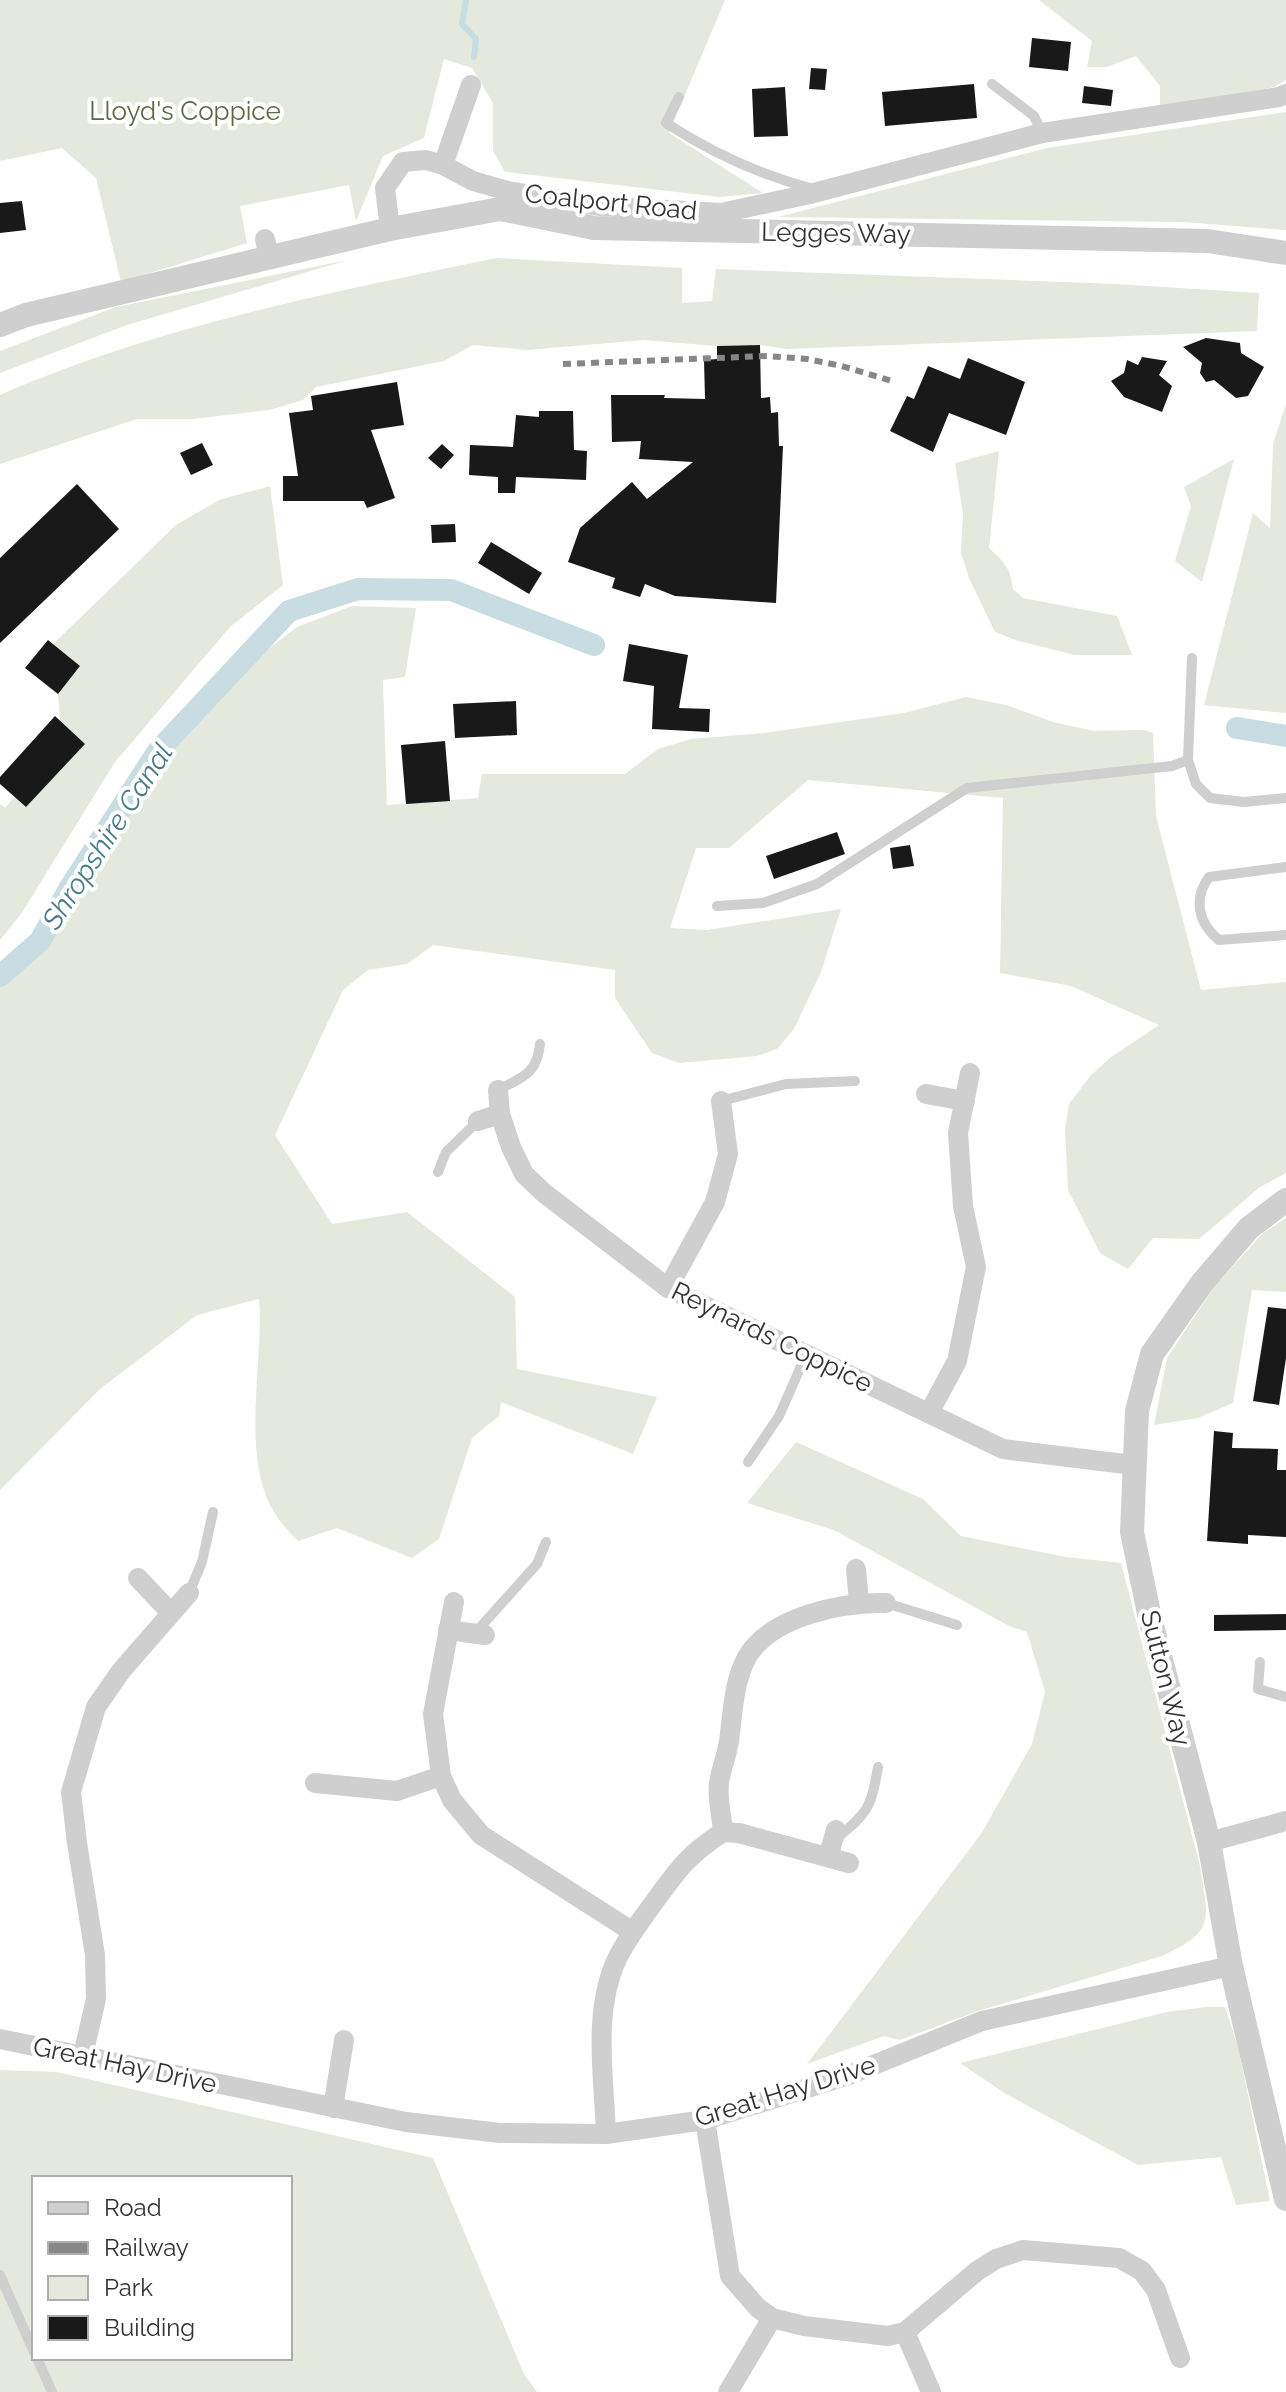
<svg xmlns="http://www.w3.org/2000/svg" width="1286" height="2392" font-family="Raleway,sans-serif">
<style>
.green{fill:#e4e8dd;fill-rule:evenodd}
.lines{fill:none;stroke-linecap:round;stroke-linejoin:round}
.stream{stroke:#c7dde2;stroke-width:6}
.canal{stroke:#c7dde2;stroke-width:22}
.building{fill:#191919}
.service{stroke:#cfcfcf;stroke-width:10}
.minor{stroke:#cfcfcf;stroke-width:20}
.tertiary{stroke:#cfcfcf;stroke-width:24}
.rail{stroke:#878787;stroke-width:6;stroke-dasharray:8 6;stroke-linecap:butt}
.labels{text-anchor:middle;stroke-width:8;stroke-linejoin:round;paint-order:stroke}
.park-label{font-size:26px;fill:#5d6944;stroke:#fff}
.street-label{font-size:26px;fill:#323232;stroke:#fff}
.water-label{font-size:28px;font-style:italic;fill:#467a85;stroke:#fff}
</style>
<rect width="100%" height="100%" fill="#fff"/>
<g class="green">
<polygon points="0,0 725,0 669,133 763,193 719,197 505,172 493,151 493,103 472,68 444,59 424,138 383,156 356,221 349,185 240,206 247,243 121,282 96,178 62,148 0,161"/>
<polygon points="1039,0 1286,0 1286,80 1274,87 1160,110 1160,86 1136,56 1107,67 1087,67 1092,41"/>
<polygon points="1286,112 1286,230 1183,222 778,217 1047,148"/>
<path d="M496,258L682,268V303L712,301L716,269L1115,284L1259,293L1257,331L787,349L760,345L717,346L644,340L527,350L473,345L444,361L316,387L303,400L269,410L193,419H137L0,464V395C157,326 329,293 496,258Z"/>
<polygon points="348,260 127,325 0,373 0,351 116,307"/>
<polygon points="1286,404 1286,713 1204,705 1253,513 1270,528 1273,444"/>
<path d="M999,451L989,548C1004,562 1011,568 1013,589L1023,598L1117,616L1132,655H1075L1019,641L995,632L969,578L961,553L963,514L955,463Z"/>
<polygon points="1234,459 1202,582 1175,561 1191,506 1184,487"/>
<polygon points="270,486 283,585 230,627 115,762 21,914 0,940 0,804 5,808 14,797 26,807 60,721 58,694 80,666 53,644 176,525 219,500"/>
<path d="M352,606L416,608L405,677L383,680L387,805L478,798L482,774H625L658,749L691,739L764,733L904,713L966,697L1006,705L1053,722L1094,731L1144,730L1153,733L1156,816L1201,990L1286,982V1173L1260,1187L1199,1239L1153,1238L1128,1269L1100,1253L1068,1190L1065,1129L1069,1104L1091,1075L1111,1057L1159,1025L1071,986L1000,973L1003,798L808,780L729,848H696L670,928L707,930L841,909L821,972L794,1029L777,1049L757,1056L679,1063L652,1053L615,998V970L433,945L407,964L368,970L343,990L275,1135L332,1224L407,1212L515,1297L517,1369L657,1397L633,1454L501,1402L499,1416L472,1438L439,1539L412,1558L337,1528L298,1541C290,1532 280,1523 274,1512C240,1455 264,1363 259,1299L197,1315L100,1389L0,1490V986L58,927L96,845L164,750L243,668L297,627Z"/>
<polygon points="1286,1218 1286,1292 1252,1290 1233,1403 1198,1418 1154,1425 1167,1358 1214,1287 1263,1233"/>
<path d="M796,1442L923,1499L961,1536L1066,1557L1121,1563L1200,1866C1208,1921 1217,1930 1162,1956L978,2011L900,2040L884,2036L807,2064L981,1834L1032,1744L1045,1692L1027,1632L1009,1626L834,1530L747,1503Z"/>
<polygon points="1206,2007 1225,2007 1238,2047 1270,2201 1236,2205 1221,2157 1138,2165 1006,2094 960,2063 1167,2012"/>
<path d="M0,2070L57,2072L433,2158L524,2374L537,2392H0ZM34,2178H290V2358H34Z"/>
</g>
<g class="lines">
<polyline class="stream" points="466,0 462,24 476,39 474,57"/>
<g class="canal">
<polyline points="1237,728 1286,736"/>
<polyline points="0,976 40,941 69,889 158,751 289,611 358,589 451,590 594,645"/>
</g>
</g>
<g class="building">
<polygon points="1032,38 1071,42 1068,71 1029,67"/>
<polygon points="811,68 827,69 825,90 809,89"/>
<polygon points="974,84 977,118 885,126 882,92"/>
<polygon points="1084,86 1113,90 1111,106 1082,103"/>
<polygon points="785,87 788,136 754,137 752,89"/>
<polygon points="22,201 26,230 0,233 0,203"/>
<polygon points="1206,338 1240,343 1241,353 1264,367 1248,396 1236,398 1214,380 1206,382 1200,373 1202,363 1183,347"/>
<polygon points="760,345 761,398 770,397 771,413 778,412 779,446 783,446 776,603 675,596 645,584 640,597 612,588 615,578 568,562 580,528 632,482 647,499 693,462 639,459 641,441 612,442 611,395 665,395 664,398 705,399 704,360 717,359 717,346"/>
<polygon points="1142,357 1167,361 1159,375 1172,386 1162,412 1124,397 1111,381 1124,373 1127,360 1138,365"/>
<polygon points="968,358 1025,382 1006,435 949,413 933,452 890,431 907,396 914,399 928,366 960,379"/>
<polygon points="397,382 404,425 371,430 395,498 367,508 364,501 283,501 283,476 298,476 289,413 313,410 311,396"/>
<polygon points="539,411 573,411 574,450 587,451 586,480 516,477 515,493 498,493 498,477 469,475 470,445 513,447 516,415 539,417"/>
<polygon points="202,443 213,465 191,475 180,453"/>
<polygon points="442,444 454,455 441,469 428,458"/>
<polygon points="77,484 119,529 0,643 0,558"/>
<polygon points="455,524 456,542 432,543 431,525"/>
<polygon points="491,542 542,573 529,594 478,563"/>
<polygon points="48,640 80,666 58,694 25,668"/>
<polygon points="629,644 688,655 679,708 710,709 709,732 652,729 654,686 623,681"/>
<polygon points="516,701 517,735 455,738 453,704"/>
<polygon points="55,716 85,744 26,807 0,784 0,777"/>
<polygon points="445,741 450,801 406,804 401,745"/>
<polygon points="837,832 845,854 774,879 766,856"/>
<polygon points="910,845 914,866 893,869 890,848"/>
<polygon points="1268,1307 1286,1309 1286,1358 1279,1405 1253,1401"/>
<polygon points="1214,1431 1233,1433 1232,1448 1278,1449 1277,1470 1286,1470 1286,1537 1248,1535 1248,1544 1207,1541"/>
<polygon points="1286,1614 1286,1630 1214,1631 1214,1615"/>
</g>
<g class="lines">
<g class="service">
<polyline points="992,84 1034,116 1042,133"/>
<path d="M679,97L666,123C712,153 760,175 813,189"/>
<polyline points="1192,658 1188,760 1196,784 1210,798 1244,802 1286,798"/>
<path d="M1286,867L1209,877C1193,899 1198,923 1219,940L1286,935"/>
<polyline points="717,906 763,903 817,884 967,788 1172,766 1188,760"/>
<path d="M498,1090C523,1077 537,1074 540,1044"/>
<polyline points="721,1101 786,1084 855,1081"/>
<polyline points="438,1172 446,1152 478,1121"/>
<polyline points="748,1462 779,1416 806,1355"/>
<polyline points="189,1593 202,1562 213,1512"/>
<polyline points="886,1603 957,1625"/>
<polyline points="476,1632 537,1564 546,1542"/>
<polyline points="1260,1662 1258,1689 1286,1697"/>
<path d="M837,1838C869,1812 871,1807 878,1767"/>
<polyline points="0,2275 34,2352"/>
<polyline points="37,2358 52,2392"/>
</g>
<g class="minor">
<polyline points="443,165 471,85"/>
<polyline points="390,229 385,188 403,162 426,160 443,165 473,181 508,191 599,206 721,213 810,194 1042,133 1279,97 1286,94"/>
<polyline points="265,239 269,257"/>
<polyline points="498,1090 500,1114 511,1147 524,1174 544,1193 668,1288 1003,1449 1133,1465"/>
<polyline points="926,1094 965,1101"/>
<polyline points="478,1121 500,1114"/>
<polyline points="668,1288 715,1202 728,1154 721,1101"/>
<polyline points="929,1413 957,1361 976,1267 963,1206 958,1133 970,1073"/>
<polyline points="856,1569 859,1602"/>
<polyline points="138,1578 171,1613"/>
<polyline points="454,1602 433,1714 441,1776 452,1800 481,1835 633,1932"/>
<polyline points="448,1630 485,1635"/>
<polyline points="315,1783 397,1791 441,1776"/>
<path d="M723,1832C722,1817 717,1799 719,1783C721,1769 727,1755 729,1741C733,1713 733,1683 747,1657C771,1616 843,1602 886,1603"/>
<polyline points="723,1832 739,1833 849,1863"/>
<polyline points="1209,1842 1286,1821"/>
<polyline points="828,1857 836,1830"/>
<polyline points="0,2039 406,2122 500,2133 606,2134 705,2120 849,2075 982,2021 1231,1966"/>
<polyline points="83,2055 96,1999 95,1955 77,1843 71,1792 96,1707 121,1671 189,1593"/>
<polyline points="333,2108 344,2040"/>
<polyline points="705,2120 730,2276 758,2308 772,2318 804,2326 888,2336 905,2332 977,2271 996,2259 1023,2250 1119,2258 1142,2271 1156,2290 1180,2358"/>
<path d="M606,2134C604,2078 592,2009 618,1957C628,1937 642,1919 655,1901C678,1869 689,1854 723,1832"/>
<polyline points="905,2332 931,2392"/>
<polyline points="728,2392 772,2318"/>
</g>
<g class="tertiary">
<polyline points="0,325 26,315 390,229 500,209 594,228 1208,241 1286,253"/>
<polyline points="1286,1200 1249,1228 1202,1283 1152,1354 1137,1411 1132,1532 1150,1618 1209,1842 1231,1966 1286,2199"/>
</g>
<polyline class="rail" points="563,364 767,356 807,359 842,366 892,381"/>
</g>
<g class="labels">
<g class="park-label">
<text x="185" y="120">Lloyd's Coppice</text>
</g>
<g class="street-label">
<text transform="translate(611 202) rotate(6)" y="9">Coalport Road</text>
<text transform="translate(836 233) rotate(1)" y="9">Legges Way</text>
<text transform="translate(772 1337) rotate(26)" y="9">Reynards Coppice</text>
<text transform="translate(1166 1678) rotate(76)" y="9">Sutton Way</text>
<text transform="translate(125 2065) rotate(12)" y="9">Great Hay Drive</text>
<text transform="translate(785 2091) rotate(-17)" y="9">Great Hay Drive</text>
</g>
<g class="water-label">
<text transform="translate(107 836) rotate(-57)" y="10">Shropshire Canal</text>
</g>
</g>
<rect x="32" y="2176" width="260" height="184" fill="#ffffff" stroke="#adadad" stroke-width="2"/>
<rect x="48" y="2202" width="40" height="12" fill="#cfcfcf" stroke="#adadad" stroke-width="2"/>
<text x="104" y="2216" font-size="24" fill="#323232">Road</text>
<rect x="48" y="2242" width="40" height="12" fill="#878787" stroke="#adadad" stroke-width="2"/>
<text x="104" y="2256" font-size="24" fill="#323232">Railway</text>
<rect x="48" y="2276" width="40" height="24" fill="#e4e8dd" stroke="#adadad" stroke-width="2"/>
<text x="104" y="2296" font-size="24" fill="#323232">Park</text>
<rect x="48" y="2316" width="40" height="24" fill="#191919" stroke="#adadad" stroke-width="2"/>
<text x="104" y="2336" font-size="24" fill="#323232">Building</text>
</svg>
